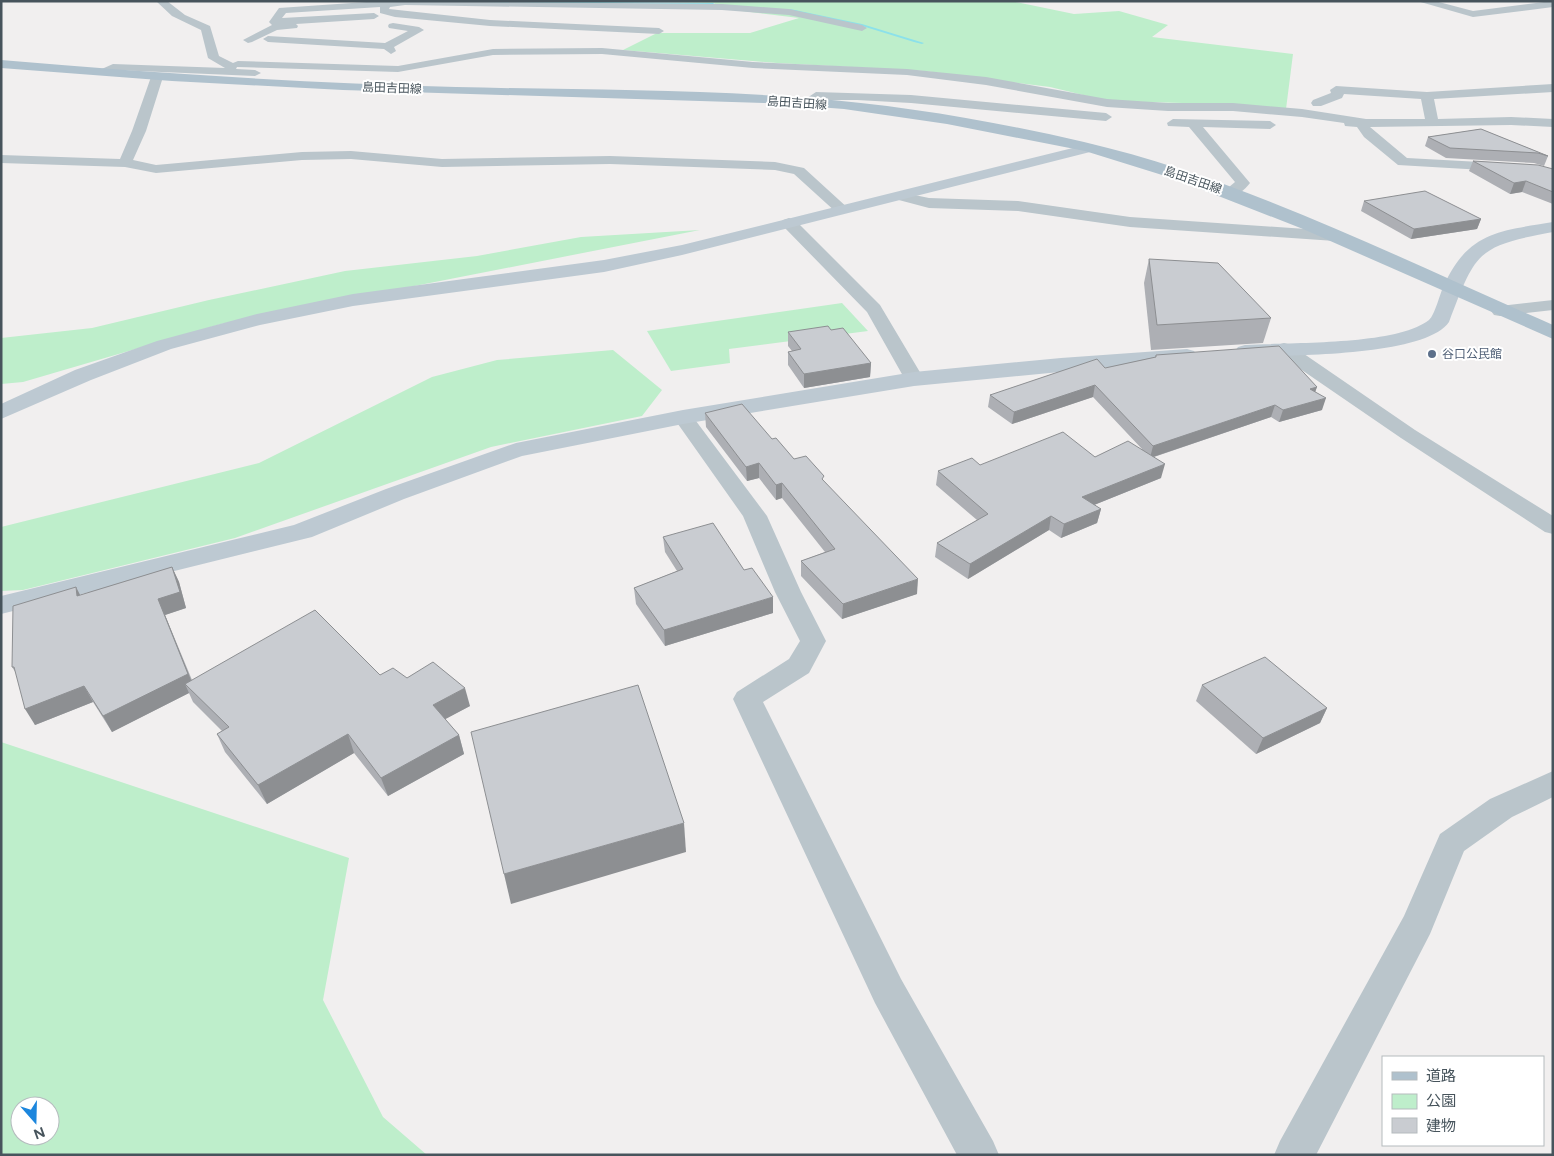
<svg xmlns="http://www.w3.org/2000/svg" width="1554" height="1156" font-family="Figtree,'Noto Sans JP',sans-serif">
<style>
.green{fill:#beeecb;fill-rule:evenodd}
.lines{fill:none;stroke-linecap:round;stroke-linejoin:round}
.stream{fill:#8ce1ea;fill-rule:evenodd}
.street{fill:#bac5cb;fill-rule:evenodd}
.secondary{fill:#bdc9d2;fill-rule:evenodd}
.primary{fill:#afc1cd;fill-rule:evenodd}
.wall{fill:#adafb4}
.shaded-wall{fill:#8d8f92}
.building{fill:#c9ccd1;stroke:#8d8f92}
.service-dot{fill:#5c6f8a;stroke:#fff;stroke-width:2}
.labels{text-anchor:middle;stroke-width:4;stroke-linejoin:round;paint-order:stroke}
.far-street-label{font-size:12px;fill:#47545c;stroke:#fff}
.far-service-label{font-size:12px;fill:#4e5e75;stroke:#fff;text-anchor:start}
</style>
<rect width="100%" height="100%" fill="#f1efef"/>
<g class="green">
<polygon points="606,1 1011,1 1074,14 1119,11 1168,25 1152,37 1293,54 1286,109 1220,104 1108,101 1050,87 925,71 777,63 623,50 657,33 750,33 799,18 719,8 714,3"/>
<polygon points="700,230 221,324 23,382 1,384 1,338 92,328 209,300 345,271 477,256 581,237"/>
<polygon points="842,303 868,331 729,349 730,363 671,371 647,331"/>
<polygon points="613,350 662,390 642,416 491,447 235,538 23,590 1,591 1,527 259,463 432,377 497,360"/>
<path d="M1,742L349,858L323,1000L383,1117L427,1155H1ZM20,1106H50V1136H20Z"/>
</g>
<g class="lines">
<g class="stream">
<polygon points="417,1 437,1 438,2 436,3"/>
<polygon points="465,1 713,3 715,4 466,3"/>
<polygon points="790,9 862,24 924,43 922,44 914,42 859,25 789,11"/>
</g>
<g class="street">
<polygon points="156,1 167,1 185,15 210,26 219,56 233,63 238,61 398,66 493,49 602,48 753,62 907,69 986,77 1107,99 1168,103 1233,103 1302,109 1366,119 1425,119 1421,99 1344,94 1342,98 1321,106 1313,106 1311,103 1313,100 1331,93 1330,90 1336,86 1427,92 1553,84 1553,92 1434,99 1438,119 1511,117 1553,119 1553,127 1511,125 1370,127 1407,158 1534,165 1553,170 1553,178 1534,173 1398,165 1364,137 1357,127 1345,126 1344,123 1302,117 1233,111 1168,111 1107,107 986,85 907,75 753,68 602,54 493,55 398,72 237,67 236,69 255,70 261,73 255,76 115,70 101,75 97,74 95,72 113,64 225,68 208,58 201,30 172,16"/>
<polygon points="381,1 722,4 789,9 862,25 867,28 862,31 789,15 722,10 405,5 390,7 389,9 490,20 659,28 664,31 659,34 490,26 395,17 380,13 380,7 286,13 282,18 374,13 379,16 374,19 296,24 298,26 297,28 277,30 252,42 248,43 243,40 272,25 269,22 279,8"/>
<polygon points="1417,1 1435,1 1473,11 1552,1 1553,7 1473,17"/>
<polygon points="393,23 419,27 424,30 394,47 396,51 391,54 384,49 268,42 263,39 268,36 385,43 408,31 389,28 388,26 389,24"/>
<polygon points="157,73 163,77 146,131 133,160 156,165 302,152 351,151 442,159 610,156 775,162 804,168 850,210 847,213 837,213 794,174 775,170 610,164 442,167 351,159 302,160 156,173 125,167 1,163 1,155 120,159 132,131 151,77"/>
<polygon points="816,92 911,95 1106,113 1112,117 1106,121 911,103 857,100 819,100 811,105 803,105 801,102"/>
<path d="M1173,119L1270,121L1276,125L1270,129L1203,127L1250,183C1244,191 1234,199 1224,196L1222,193L1235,182L1189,127L1168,126L1167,123Z"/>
<polygon points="900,192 929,198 1018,201 1130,217 1335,231 1341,233 1343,236 1341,239 1335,241 1130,227 1018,211 929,208 895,199 893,196 895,193"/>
<polygon points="789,218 795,220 880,305 924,379 921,383 914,385 907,383 867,312 783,226 781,223 783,220"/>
<polygon points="1553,300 1553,310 1500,316 1494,315 1491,311 1494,307 1500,306"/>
<polygon points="1284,343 1291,345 1415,430 1553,516 1553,534 1545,532 1401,438 1277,353 1275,349 1277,345"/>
<polygon points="683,411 690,413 767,516 801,592 826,641 809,673 763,702 901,979 993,1141 999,1155 957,1155 875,1003 733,699 737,692 789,659 800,641 775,592 743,516 673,417 676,413"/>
<polygon points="1553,771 1553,797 1512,817 1464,851 1430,934 1316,1155 1274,1155 1280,1141 1404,916 1440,834 1490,799"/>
</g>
<g class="secondary">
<polygon points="1089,144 1094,145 1096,148 1094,151 682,255 604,272 353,306 260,325 171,349 91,380 1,419 1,404 75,370 157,341 257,314 353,294 604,260 682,245"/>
<path d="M1553,222V232C1477,246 1476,251 1449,322C1425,357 1288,355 1245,357L1238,355L1235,351L1238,347L1245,345C1289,342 1396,346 1429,320C1435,315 1440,293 1444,285C1469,231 1500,231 1553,222Z"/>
<polygon points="1187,349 1194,351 1197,355 1194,359 914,386 683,424 522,456 404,499 312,537 1,614 1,596 294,525 386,489 516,443 683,410 914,372 1061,358"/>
</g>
<path class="primary" d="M1,60C153,73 304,83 456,87C574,90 691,89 808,98C901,105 993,121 1084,142C1247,180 1400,259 1553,325V339L1303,229L1175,179L1085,151L947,124L844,109L765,103L343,90L172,81L1,68Z"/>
</g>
<g class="wall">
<polygon points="1481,129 1548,156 1544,166 1534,163 1446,158 1425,146 1428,137"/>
<polygon points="1473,161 1553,169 1553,204 1522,192 1510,194 1469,171"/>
<polygon points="1364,201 1481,219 1477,229 1411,239 1361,211"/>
<polygon points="1149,259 1271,318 1263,343 1151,350 1144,283"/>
<polygon points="831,330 871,363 870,377 804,388 788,365 788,352 792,351 788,346 788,332"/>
<polygon points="1156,355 1317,387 1315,391 1322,410 1279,422 1271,417 1154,457 1161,478 1094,505 1101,509 1097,523 1061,538 1049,530 968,579 935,557 937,543 977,520 936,485 938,471 980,465 1095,457 1142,449 1093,397 1012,424 988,407 990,395 1105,368 1155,357"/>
<polygon points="705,413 772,439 794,459 824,481 917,594 842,619 801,576 801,561 825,552 782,498 776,500 759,478 747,481 706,427"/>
<polygon points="663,537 773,613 665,646 636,604 634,588 677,571 665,552"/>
<polygon points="172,567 179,582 186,608 165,615 192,680 380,675 407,678 470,706 445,719 459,735 464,754 388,796 354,753 267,804 225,752 217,734 222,731 193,702 189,693 112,732 93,702 35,725 16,673 12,667 76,587 80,595"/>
<polygon points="1202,685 1327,708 1320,723 1256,754 1196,701"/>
</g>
<g class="shaded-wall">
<polygon points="1526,181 1522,192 1510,194 1514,183"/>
<polygon points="1481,219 1477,229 1411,239 1414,229"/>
<polygon points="871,363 870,377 804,388 804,374"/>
<polygon points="1095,385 1093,397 1012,424 1014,412"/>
<polygon points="1317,387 1313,398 1310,389"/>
<polygon points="1326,398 1322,410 1279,422 1283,410"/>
<polygon points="1275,405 1271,417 1150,458 1153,446"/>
<polygon points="759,463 759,478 747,481 746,467"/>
<polygon points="1165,464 1161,478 1079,511 1082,497"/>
<polygon points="782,483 782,498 776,500 776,485"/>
<polygon points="1101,509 1097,523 1061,538 1064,524"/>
<polygon points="1051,516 1049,530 968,579 970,564"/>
<polygon points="172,567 179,582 186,608 165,615 195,690 185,684 189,693 112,732 103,716"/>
<polygon points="918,579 917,594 842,619 843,604"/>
<polygon points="76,587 84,603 77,596"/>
<polygon points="773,597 773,613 665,646 664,630"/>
<polygon points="84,686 93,702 35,725 25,709"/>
<polygon points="465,688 470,706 438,723 433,705"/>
<polygon points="1327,708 1320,723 1256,754 1263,738"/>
<polygon points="348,734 354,753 267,804 258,785"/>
<polygon points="459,735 464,754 388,796 381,778"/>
<polygon points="684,823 686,852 511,904 504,874"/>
</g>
<g class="building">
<polygon points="1481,129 1548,156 1538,153 1450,148 1428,137"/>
<polygon points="1473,161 1538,165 1553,169 1553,192 1526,181 1514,183"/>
<polygon points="1425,191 1481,219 1414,229 1364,201"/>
<polygon points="1149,259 1218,263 1271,318 1157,325"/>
<polygon points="828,326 831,330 843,328 871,363 804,374 788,352 801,349 788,332"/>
<polygon points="1279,346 1317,387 1310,389 1326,398 1283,410 1275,405 1153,446 1095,385 1014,412 990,395 1097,359 1105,368 1156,357 1156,355"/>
<polygon points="742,404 772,439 776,438 794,459 806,456 824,476 822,479 918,579 843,604 801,561 835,549 782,483 776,485 759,463 746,467 705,413"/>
<polygon points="1063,432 1095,457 1128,441 1165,464 1082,497 1101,509 1064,524 1051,516 970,564 937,543 988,514 938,471 972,458 980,465"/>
<polygon points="713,523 744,570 752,568 773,597 664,630 634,588 683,569 663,537"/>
<polygon points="172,567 180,592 158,599 188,674 103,716 84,686 25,709 14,667 12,667 13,606 76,587 77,596"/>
<polygon points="315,610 380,675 393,668 407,678 433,662 465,688 433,705 459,735 381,778 348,734 258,785 217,734 229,727 185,684"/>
<polygon points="1265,657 1327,708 1263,738 1202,685"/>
<polygon points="638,685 684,823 504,874 471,732"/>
</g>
<circle class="service-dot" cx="1432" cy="354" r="5"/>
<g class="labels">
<g class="far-street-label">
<text transform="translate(392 88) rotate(2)" y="4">島田吉田線</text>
<text transform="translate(797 103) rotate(4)" y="4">島田吉田線</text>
<text transform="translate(1193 180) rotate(19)" y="4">島田吉田線</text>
</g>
<g class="far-service-label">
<text x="1442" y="358">谷口公民館</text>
</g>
</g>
<rect width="1554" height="1156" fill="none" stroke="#47545c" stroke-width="5"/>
<rect x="1382" y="1056" width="162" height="90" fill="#ffffff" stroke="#b5bbbe"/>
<rect x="1392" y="1072" width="25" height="8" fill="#afc1cd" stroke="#b5bbbe"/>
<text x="1426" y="1081" font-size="15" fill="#47545c">道路</text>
<rect x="1392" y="1094" width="25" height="15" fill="#beeecb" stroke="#b5bbbe"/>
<text x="1426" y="1106" font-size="15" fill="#47545c">公園</text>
<rect x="1392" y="1118" width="25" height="15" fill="#c9ccd1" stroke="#b5bbbe"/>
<text x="1426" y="1131" font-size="15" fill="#47545c">建物</text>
<g transform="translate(35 1121) rotate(160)"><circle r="24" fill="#ffffff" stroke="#b5bbbe"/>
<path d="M0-4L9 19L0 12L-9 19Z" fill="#1c86dd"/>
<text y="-8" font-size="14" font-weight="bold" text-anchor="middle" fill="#47545c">N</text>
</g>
</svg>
